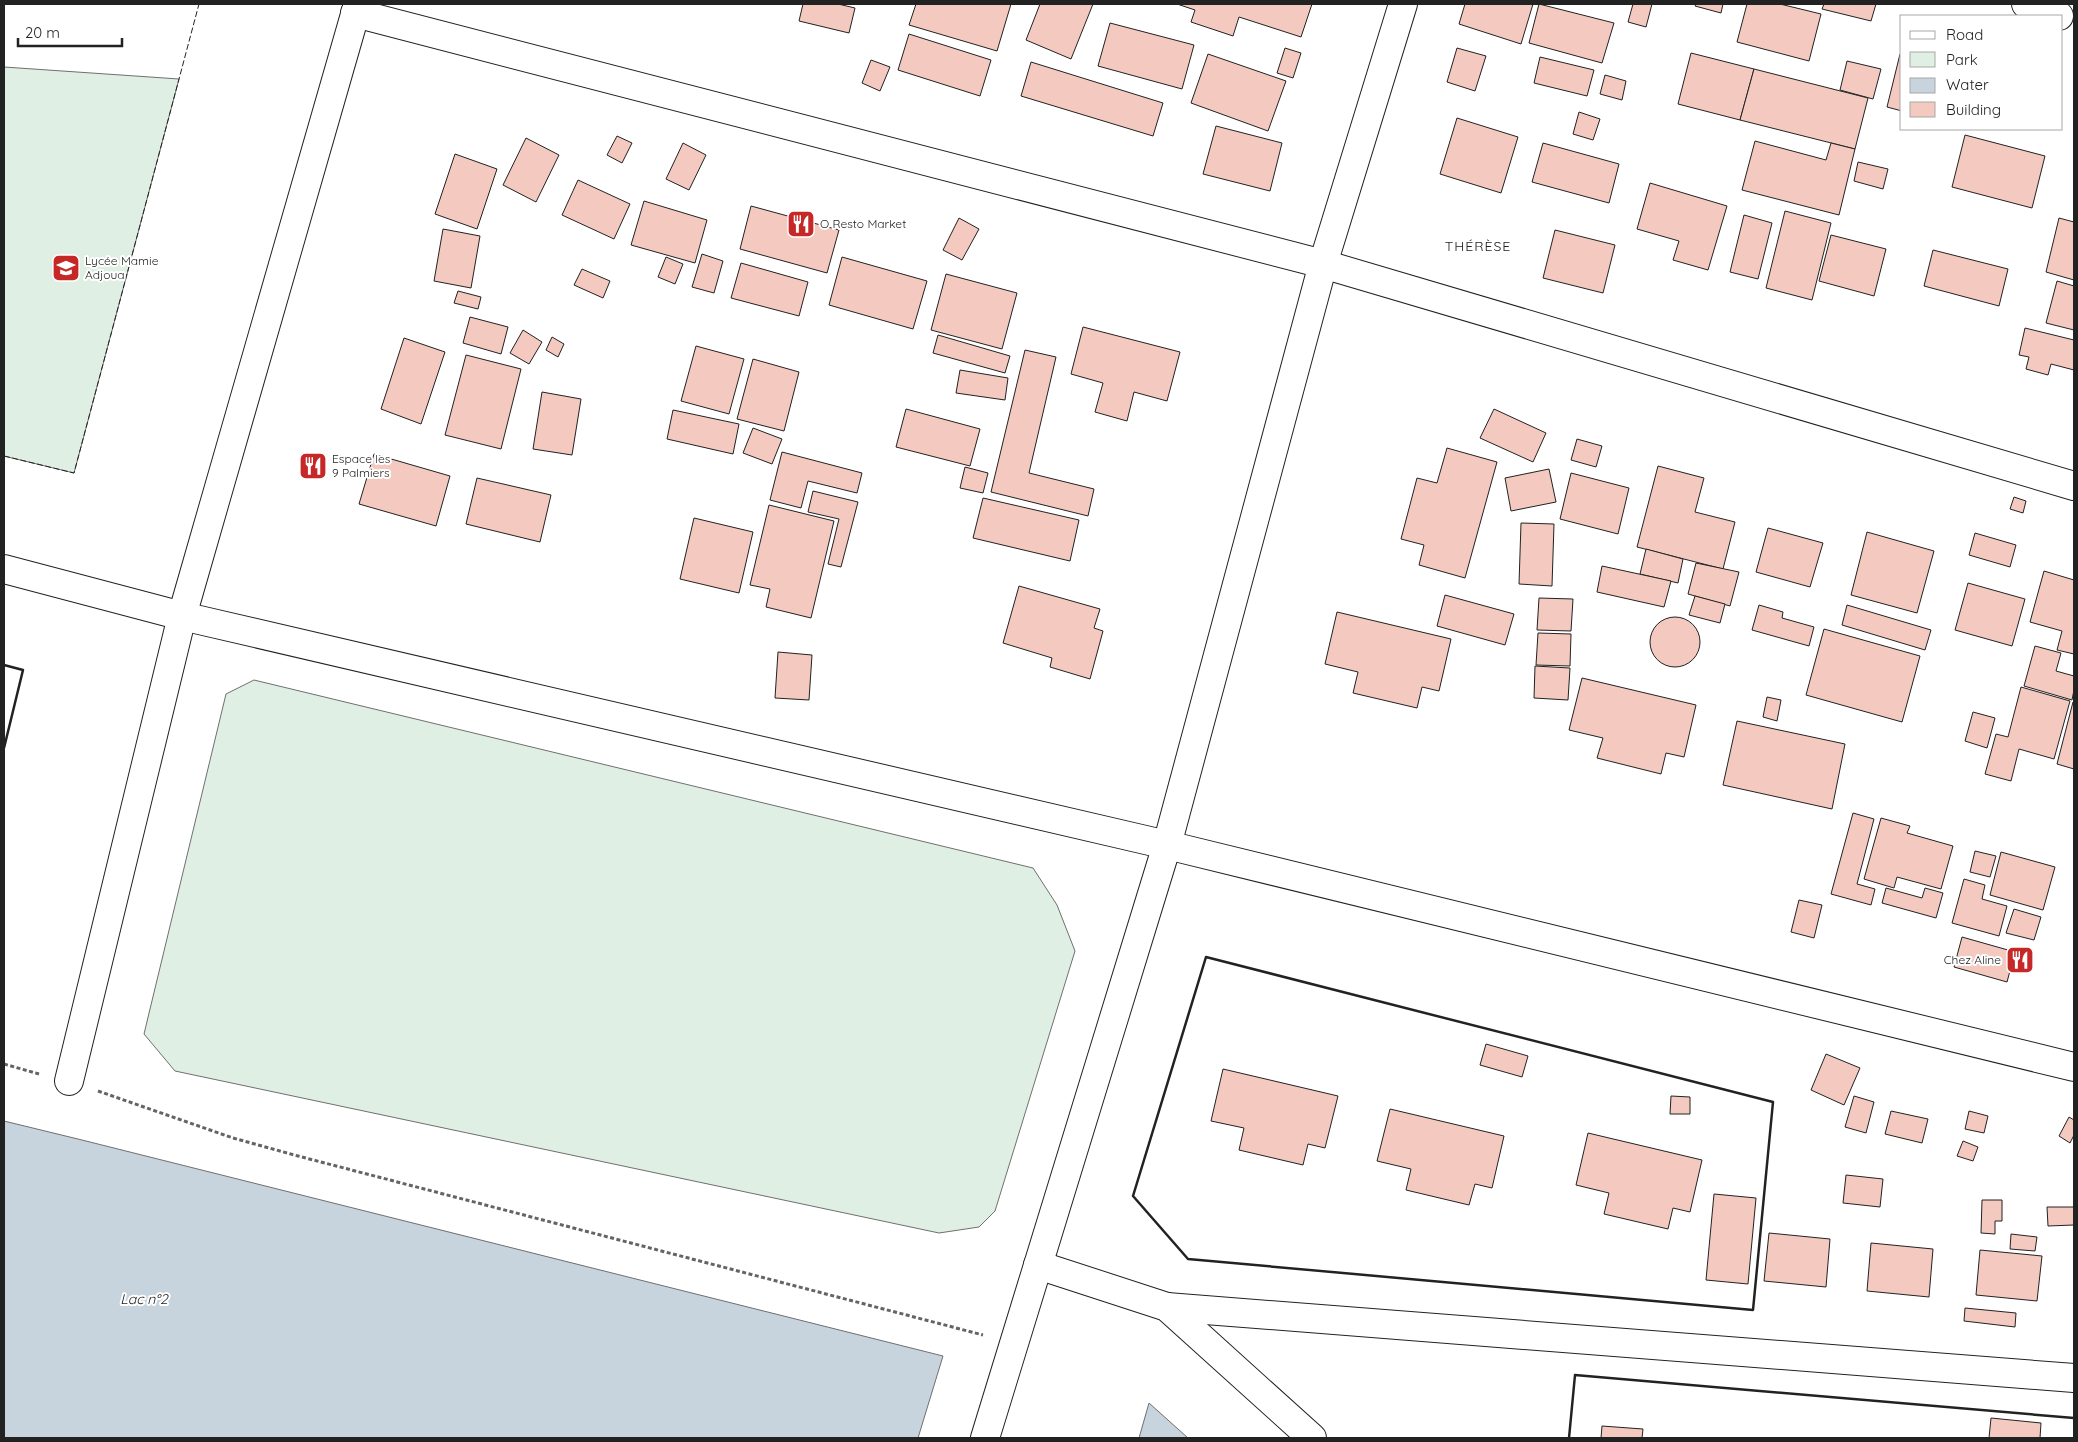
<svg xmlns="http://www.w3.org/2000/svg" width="2078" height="1442" font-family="Quicksand,sans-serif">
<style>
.green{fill:#e0efe3;stroke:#6f6f6f}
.water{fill:#c7d3dd;stroke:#6f6f6f}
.building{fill:#f3c9c0;stroke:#222}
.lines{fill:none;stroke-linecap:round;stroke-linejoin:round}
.street-casing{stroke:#222;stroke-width:30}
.path{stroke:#646464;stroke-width:3;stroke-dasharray:4 2.5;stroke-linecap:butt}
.street{stroke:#fff;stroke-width:28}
.fence{stroke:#222;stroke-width:1;stroke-dasharray:6 2.5;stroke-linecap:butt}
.wall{stroke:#222;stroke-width:2.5}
.labels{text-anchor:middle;stroke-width:4;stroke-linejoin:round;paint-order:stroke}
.poi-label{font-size:12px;fill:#222;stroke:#fff;text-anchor:start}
.neighbourhood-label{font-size:14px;letter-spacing:1px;fill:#222;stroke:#fff}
.water-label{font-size:14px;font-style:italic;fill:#222;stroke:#fff}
</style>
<rect width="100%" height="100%" fill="#fff"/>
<g class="green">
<polygon points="4,67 179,79 74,473 4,456"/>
<polygon points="254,680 1033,868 1057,905 1075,951 995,1211 979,1227 939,1233 175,1071 144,1034 226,694"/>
</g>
<g class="water">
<polygon points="4,1121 82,1140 943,1356 918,1438 4,1438"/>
<polygon points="1149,1403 1188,1438 1139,1438"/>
</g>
<g class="building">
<polygon points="803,4 838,4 855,8 849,33 799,21"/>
<polygon points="916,4 1011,4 997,51 909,25"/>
<polygon points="1040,4 1093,4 1071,59 1026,40"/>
<polygon points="1177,4 1312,4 1301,37 1239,17 1233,36 1191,22 1195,10"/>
<polygon points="1465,4 1533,4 1521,44 1459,24"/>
<polygon points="1539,4 1614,23 1602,63 1529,43"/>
<polygon points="1633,4 1652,4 1646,27 1628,22"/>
<polygon points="1696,4 1723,4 1721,13 1695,6"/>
<polygon points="1747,4 1780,4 1821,14 1809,61 1737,42"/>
<polygon points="1824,4 1876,4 1871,21 1822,9"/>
<polygon points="1110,23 1194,45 1182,89 1098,66"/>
<polygon points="909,34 991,60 980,96 898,70"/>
<polygon points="1285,48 1301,53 1293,78 1277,73"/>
<polygon points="1457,48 1486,56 1475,91 1447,82"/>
<polygon points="1691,53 1754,69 1740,120 1678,104"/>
<polygon points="1208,54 1286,81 1268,131 1191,103"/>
<polygon points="1900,54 1902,55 1902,111 1887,107"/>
<polygon points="1540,57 1594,70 1587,96 1534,83"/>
<polygon points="871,60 890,67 880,91 862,83"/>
<polygon points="1847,61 1881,69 1873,99 1840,90"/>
<polygon points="1031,62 1163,103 1153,136 1021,96"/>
<polygon points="1754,69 1868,98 1855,149 1740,120"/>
<polygon points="1605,75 1626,81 1622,100 1600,94"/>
<polygon points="1579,112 1600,119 1593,140 1573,134"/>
<polygon points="1457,118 1518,137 1501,193 1440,174"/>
<polygon points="1216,126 1282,143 1270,191 1203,174"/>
<polygon points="1965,135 2045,156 2032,208 1952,187"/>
<polygon points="617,136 632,143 622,163 607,155"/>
<polygon points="526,138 559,155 536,202 503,185"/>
<polygon points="1755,141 1826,160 1831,143 1855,149 1839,215 1742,190"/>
<polygon points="683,143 706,155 689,190 666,179"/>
<polygon points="1543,143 1619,164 1609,203 1532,182"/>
<polygon points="455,154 497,169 477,229 435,214"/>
<polygon points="1858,162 1888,169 1883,189 1854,181"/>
<polygon points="578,180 630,204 614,239 562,215"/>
<polygon points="1650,183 1727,206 1708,270 1673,260 1679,241 1637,229"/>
<polygon points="644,201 707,220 695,263 631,245"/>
<polygon points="751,206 839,230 827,273 740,249"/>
<polygon points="1785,211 1831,223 1812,300 1766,288"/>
<polygon points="1744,215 1772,223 1758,279 1730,272"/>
<polygon points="959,218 979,229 962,260 943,250"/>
<polygon points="2059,218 2074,222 2074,280 2046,272"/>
<polygon points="443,229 480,236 471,288 434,281"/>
<polygon points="1555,230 1615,245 1603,293 1543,278"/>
<polygon points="1831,235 1886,249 1874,296 1819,281"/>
<polygon points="1933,250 2008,269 1999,306 1924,286"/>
<polygon points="702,254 723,261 714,293 692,287"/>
<polygon points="666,257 683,264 675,284 658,277"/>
<polygon points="842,257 927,281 913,329 829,305"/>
<polygon points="741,263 808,282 799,316 731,298"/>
<polygon points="582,269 610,281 603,298 574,285"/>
<polygon points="946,274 1017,293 1002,349 931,330"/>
<polygon points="2057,281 2074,286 2074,330 2046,323"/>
<polygon points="458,291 481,297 478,309 454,303"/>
<polygon points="470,317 508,327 501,354 463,343"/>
<polygon points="1083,327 1180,352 1167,401 1134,392 1127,421 1095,412 1103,383 1071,374"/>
<polygon points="2025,328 2074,340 2074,370 2051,364 2048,375 2026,369 2029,357 2019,355"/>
<polygon points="523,330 542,342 529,364 510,353"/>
<polygon points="938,335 1010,356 1005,373 933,353"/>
<polygon points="552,337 564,344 558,357 546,350"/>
<polygon points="404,338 445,352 421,424 381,409"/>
<polygon points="696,346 744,359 729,414 681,401"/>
<polygon points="1025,350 1056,357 1029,473 1094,489 1088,516 991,492"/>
<polygon points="466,355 521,369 501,449 445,435"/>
<polygon points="753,359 799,372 784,431 737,419"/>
<polygon points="960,370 1008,378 1005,400 956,393"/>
<polygon points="542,392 581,399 572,455 533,449"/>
<polygon points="906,409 980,429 970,466 896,447"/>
<polygon points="1494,409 1546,433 1533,462 1480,438"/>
<polygon points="673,410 739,424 733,454 667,439"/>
<polygon points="753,428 782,439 772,464 743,453"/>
<polygon points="1577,439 1602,446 1596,467 1571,460"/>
<polygon points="1447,448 1497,462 1465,578 1419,565 1424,545 1401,539 1417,478 1437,483"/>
<polygon points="782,452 862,473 857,493 808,481 801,508 770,500"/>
<polygon points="374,454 450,476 436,526 359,504"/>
<polygon points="1658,466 1704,478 1695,512 1735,522 1723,569 1637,547"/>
<polygon points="965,467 988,473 983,493 960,488"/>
<polygon points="1549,469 1556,502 1511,511 1505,478"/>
<polygon points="1571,473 1629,488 1618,534 1560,519"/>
<polygon points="477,478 551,495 540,542 466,524"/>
<polygon points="813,491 858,502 841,567 828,564 839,519 808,512"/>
<polygon points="2014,497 2026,501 2023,513 2010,509"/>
<polygon points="983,498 1079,520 1070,561 973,538"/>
<polygon points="769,505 834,521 811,618 766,607 770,589 750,585"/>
<polygon points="694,518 753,532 739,593 680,579"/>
<polygon points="1521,523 1554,524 1552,586 1519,584"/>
<polygon points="1768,528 1823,543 1810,587 1756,572"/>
<polygon points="1867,532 1934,551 1917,613 1851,595"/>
<polygon points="1975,533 2016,545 2010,567 1969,555"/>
<polygon points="1646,549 1683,559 1678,583 1640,574"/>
<polygon points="1696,563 1739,572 1730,606 1688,594"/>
<polygon points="1602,566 1671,581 1664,607 1597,592"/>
<polygon points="2044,571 2074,580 2074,654 2057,650 2062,631 2030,622"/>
<polygon points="1968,583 2025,599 2012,646 1955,630"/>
<polygon points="1019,586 1100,609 1094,628 1103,631 1090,679 1050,667 1052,658 1003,643"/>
<polygon points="1445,595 1514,614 1505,645 1437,626"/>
<polygon points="1695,596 1725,604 1720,623 1689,615"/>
<polygon points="1539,598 1573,599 1571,631 1537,630"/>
<polygon points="1759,605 1783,612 1782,618 1814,627 1809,646 1752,630"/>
<polygon points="1847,605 1931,630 1925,650 1842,625"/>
<polygon points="1337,612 1451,639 1439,691 1422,687 1417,708 1353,693 1358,672 1325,664"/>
<circle cx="1675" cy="642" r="25"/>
<polygon points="1824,629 1920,656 1902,722 1806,695"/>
<polygon points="1538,633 1571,634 1570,666 1536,665"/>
<polygon points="2035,646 2061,653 2056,671 2074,676 2074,690 2072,700 2024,686"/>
<polygon points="778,652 812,655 809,700 775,698"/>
<polygon points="1535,666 1570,668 1568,700 1534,698"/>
<polygon points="1582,678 1696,705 1684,757 1666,753 1661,774 1597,758 1603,738 1569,730"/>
<polygon points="2021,687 2070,701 2054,759 2019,749 2011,781 1985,774 1996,734 2008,737"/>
<polygon points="1767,697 1781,700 1777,721 1763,717"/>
<polygon points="2073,702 2074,702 2074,769 2057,764"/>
<polygon points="1973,712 1995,718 1987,748 1965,741"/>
<polygon points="1737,721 1845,744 1832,809 1723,785"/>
<polygon points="1853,813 1874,819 1857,884 1875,889 1871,905 1831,894"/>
<polygon points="1881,818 1910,826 1907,833 1953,846 1941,889 1897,877 1894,888 1864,879"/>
<polygon points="1975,851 1996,856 1990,877 1970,872"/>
<polygon points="2001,852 2055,867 2043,910 1990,895"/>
<polygon points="1964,879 1985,885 1982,899 2007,906 1999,936 1952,923"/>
<polygon points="1886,888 1922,898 1925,888 1943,893 1936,918 1882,903"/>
<polygon points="1799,900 1822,905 1814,938 1791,932"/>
<polygon points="2014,909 2041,917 2034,940 2006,933"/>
<polygon points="1962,937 2015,952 2007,982 1954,967"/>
<polygon points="1486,1044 1528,1056 1522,1077 1480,1065"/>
<polygon points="1826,1054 1860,1068 1844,1105 1811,1090"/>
<polygon points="1223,1069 1338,1096 1325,1148 1308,1144 1303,1165 1239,1150 1244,1128 1211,1121"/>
<polygon points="1671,1096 1690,1097 1690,1114 1670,1114"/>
<polygon points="1854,1096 1874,1102 1866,1133 1845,1127"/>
<polygon points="1390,1109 1504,1136 1492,1188 1475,1184 1469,1205 1406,1190 1411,1169 1377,1161"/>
<polygon points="1891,1111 1928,1119 1922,1143 1885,1134"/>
<polygon points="1969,1111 1988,1116 1984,1133 1965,1129"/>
<polygon points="2069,1117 2074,1120 2074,1135 2070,1143 2059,1136"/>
<polygon points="1588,1133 1702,1160 1690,1212 1673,1208 1668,1229 1604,1214 1609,1193 1576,1185"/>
<polygon points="1963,1141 1978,1147 1973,1161 1957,1156"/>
<polygon points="1846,1175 1883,1179 1880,1207 1843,1203"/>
<polygon points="1714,1194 1756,1198 1748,1284 1706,1280"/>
<polygon points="1982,1200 2002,1200 2002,1221 1995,1221 1995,1234 1981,1233"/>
<polygon points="2047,1207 2074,1207 2074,1225 2048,1226"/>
<polygon points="1769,1233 1830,1239 1826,1287 1764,1281"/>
<polygon points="2011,1234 2037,1237 2035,1251 2010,1249"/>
<polygon points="1871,1243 1933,1249 1929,1297 1867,1291"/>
<polygon points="1980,1250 2042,1256 2037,1301 1976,1295"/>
<polygon points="1965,1308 2016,1313 2015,1327 1964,1321"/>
<polygon points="1991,1418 2041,1423 2040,1438 1989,1438"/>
<polygon points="1602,1426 1643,1429 1642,1438 1601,1438"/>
</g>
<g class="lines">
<defs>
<g id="street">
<polyline points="2026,4 2059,16"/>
<polyline points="355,13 1323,264 2074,486"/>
<polyline points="4,569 182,616 1167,845 2074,1067"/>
<polyline points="69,1081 182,616 358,4"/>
<polyline points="1038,1265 1167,1307 1312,1438"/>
<polyline points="1167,1307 2074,1378"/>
<polyline points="985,1438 1167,845 1323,264 1403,4"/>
</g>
</defs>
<use href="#street" class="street-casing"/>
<g class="path">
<polyline points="4,1064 39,1074"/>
<polyline points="98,1091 233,1138 298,1156 983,1335"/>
</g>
<use href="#street" class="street"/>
<polyline class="fence" points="4,456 74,473 199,4"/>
<g class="wall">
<polyline points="4,665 23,670 4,748"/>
<polygon points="1206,957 1773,1102 1753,1310 1188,1259 1133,1196"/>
<polyline points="1569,1438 1575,1375 2074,1418"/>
</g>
</g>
<defs>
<symbol id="restaurant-square" viewBox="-11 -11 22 22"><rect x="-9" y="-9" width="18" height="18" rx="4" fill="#c62828" stroke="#fff"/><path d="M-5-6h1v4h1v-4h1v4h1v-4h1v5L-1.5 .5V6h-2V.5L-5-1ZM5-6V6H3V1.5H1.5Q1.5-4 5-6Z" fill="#fff"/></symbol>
<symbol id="university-square" viewBox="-11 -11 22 22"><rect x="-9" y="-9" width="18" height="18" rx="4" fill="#c62828" stroke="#fff"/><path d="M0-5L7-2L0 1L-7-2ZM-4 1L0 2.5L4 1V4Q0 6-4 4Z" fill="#fff"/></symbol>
</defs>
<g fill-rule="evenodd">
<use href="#restaurant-square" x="785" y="208" width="32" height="32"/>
<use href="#university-square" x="50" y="252" width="32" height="32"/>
<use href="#restaurant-square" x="297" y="450" width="32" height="32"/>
<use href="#restaurant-square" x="2004" y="944" width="32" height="32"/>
</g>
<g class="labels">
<g class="poi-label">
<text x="820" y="228">O Resto Market</text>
<text x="85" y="265">Lycée Mamie<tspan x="85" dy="14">Adjoua</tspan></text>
<text x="332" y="463">Espace les<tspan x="332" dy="14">9 Palmiers</tspan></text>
<text x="2001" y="964" text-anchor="end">Chez Aline</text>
</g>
<g class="neighbourhood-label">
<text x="1478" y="251">THÉRÈSE</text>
</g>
<g class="water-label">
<text x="144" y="1304">Lac n°2</text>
</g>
</g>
<rect width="2078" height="1442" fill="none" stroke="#222222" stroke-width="10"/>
<rect x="1900" y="15" width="162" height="115" fill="#ffffff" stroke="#a7a7a7"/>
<rect x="1910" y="31" width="25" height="8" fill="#ffffff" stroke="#a7a7a7"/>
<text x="1946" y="40" font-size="15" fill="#222222">Road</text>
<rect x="1910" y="52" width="25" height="15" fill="#e0efe3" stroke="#a7a7a7"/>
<text x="1946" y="65" font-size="15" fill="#222222">Park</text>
<rect x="1910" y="78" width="25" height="15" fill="#c7d3dd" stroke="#a7a7a7"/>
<text x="1946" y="90" font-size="15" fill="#222222">Water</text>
<rect x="1910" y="102" width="25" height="15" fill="#f3c9c0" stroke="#a7a7a7"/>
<text x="1946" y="115" font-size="15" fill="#222222">Building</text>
<path d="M18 38v8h104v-8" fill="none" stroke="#222222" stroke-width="2.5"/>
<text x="25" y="38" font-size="15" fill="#222222" stroke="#ffffff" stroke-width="4" paint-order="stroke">20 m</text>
</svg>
